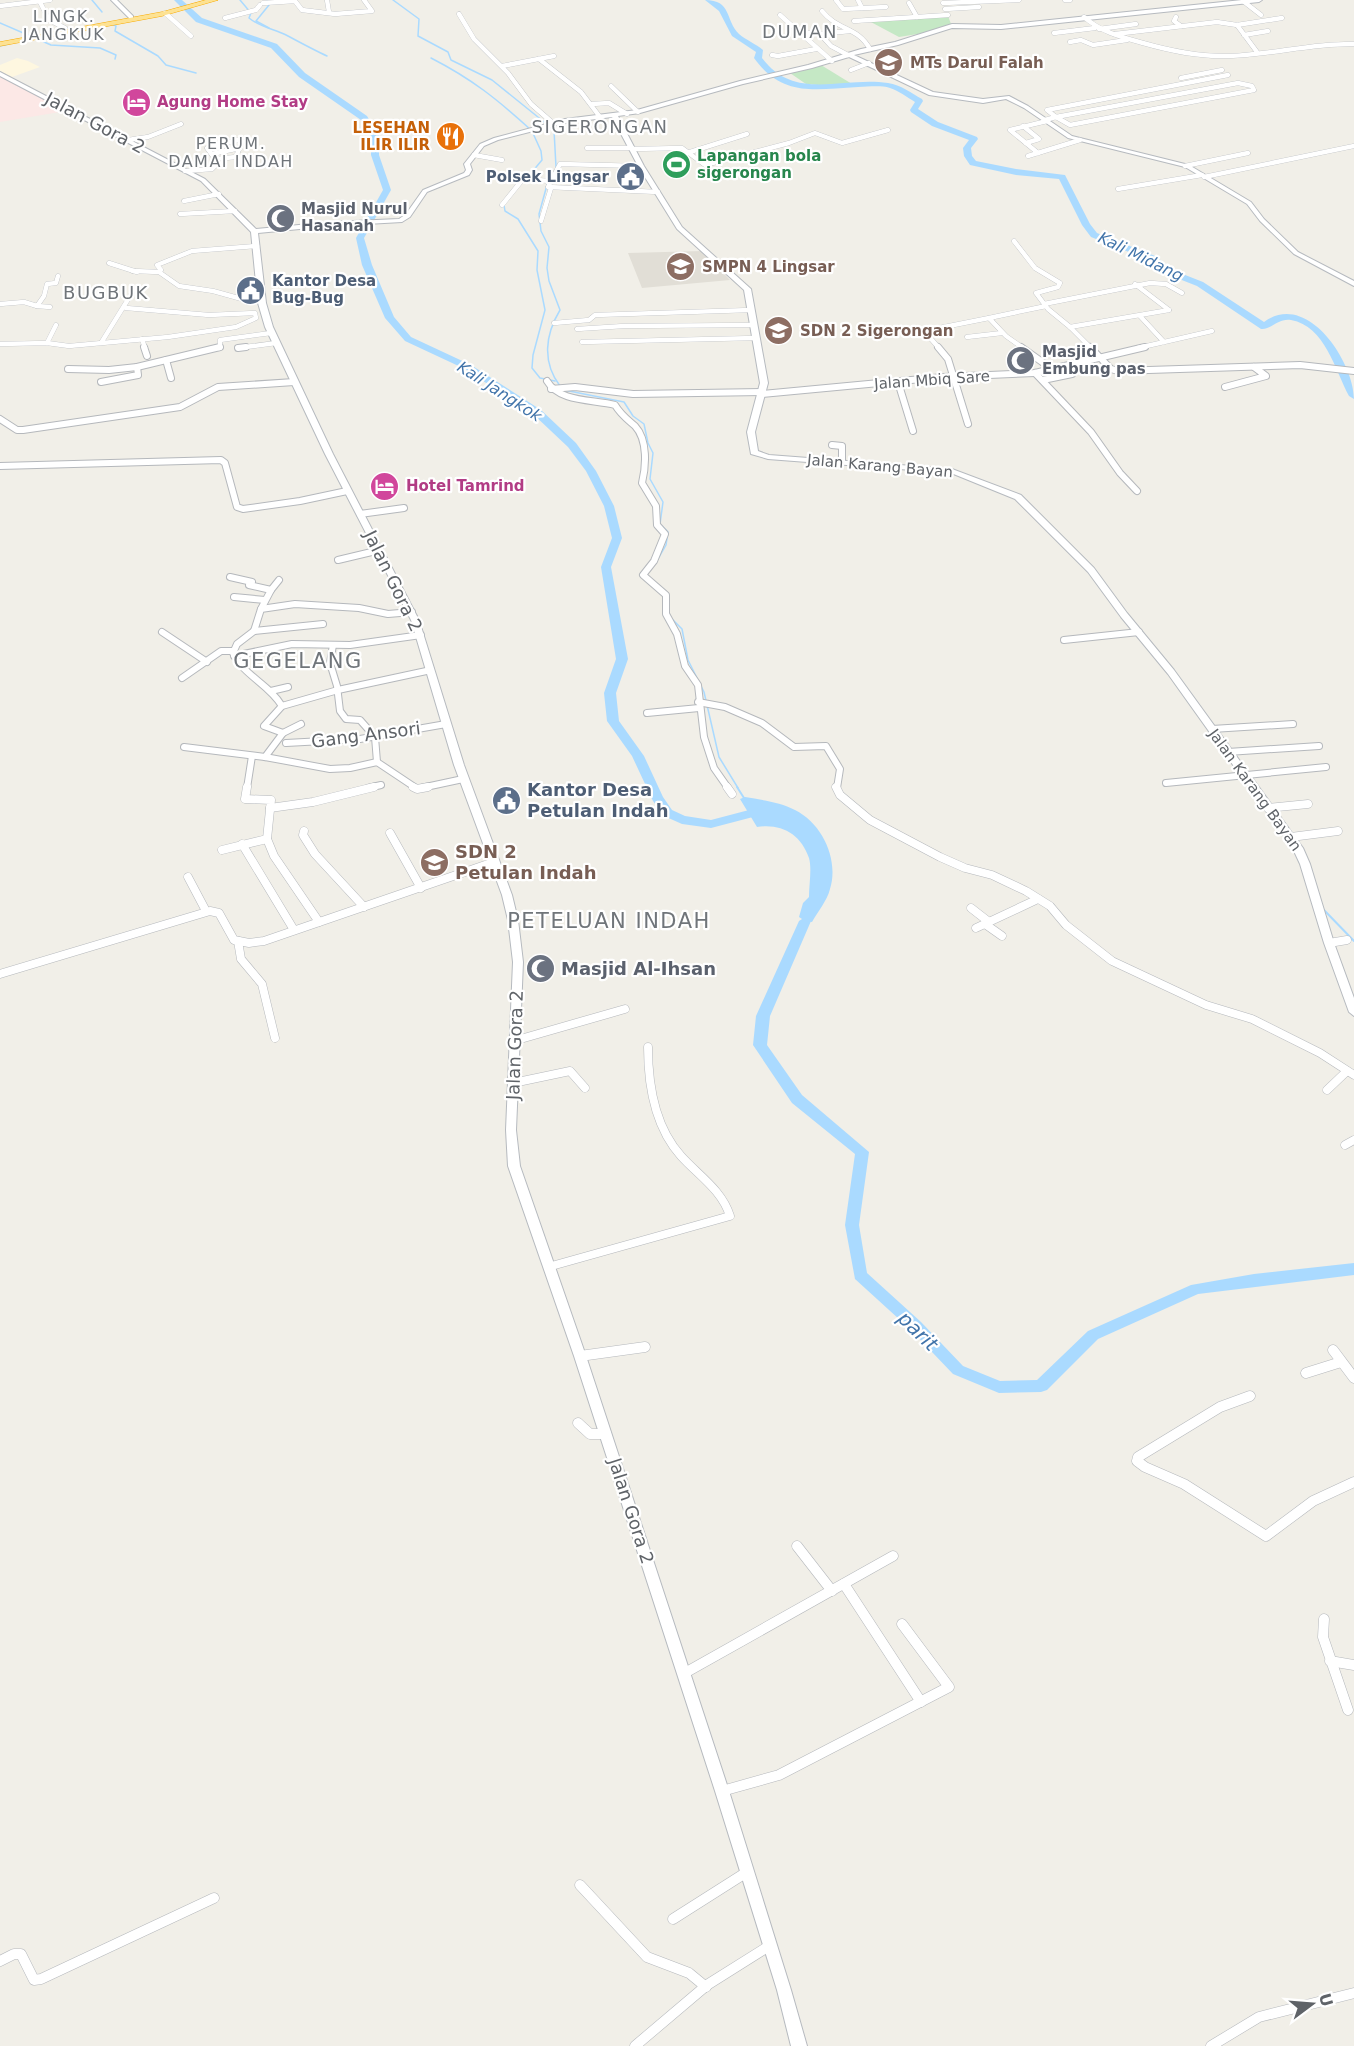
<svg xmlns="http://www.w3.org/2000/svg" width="1354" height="2046" font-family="'DejaVu Sans',sans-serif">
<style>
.commercial{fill:#fef7e0}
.education{fill:#e1ded6}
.medical{fill:#fce8e6}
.green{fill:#c5e8c5}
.water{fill:#aadaff}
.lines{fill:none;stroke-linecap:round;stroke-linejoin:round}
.stream-far1{stroke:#aadaff;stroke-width:1.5}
.stream{stroke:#aadaff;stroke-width:2}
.river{fill:#aadaff;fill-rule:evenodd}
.street-far3-casing{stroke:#b5b8bc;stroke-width:5}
.street-far2-casing{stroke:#b5b8bc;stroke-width:8}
.street-far1-casing{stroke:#b5b8bc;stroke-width:9}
.street-casing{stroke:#b5b8bc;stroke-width:11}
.secondary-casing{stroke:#b6babf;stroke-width:2}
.highway-casing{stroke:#f9ab00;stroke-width:1}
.street-far3{stroke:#fff;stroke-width:4.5}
.street-far2{stroke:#fff;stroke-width:6}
.street-far1{stroke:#fff;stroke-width:8}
.street{stroke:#fff;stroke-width:10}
.secondary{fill:#fff;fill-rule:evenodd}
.highway{fill:#fde293;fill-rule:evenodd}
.labels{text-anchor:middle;stroke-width:4.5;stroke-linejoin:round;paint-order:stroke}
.far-education-label{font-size:15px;font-weight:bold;fill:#785e54;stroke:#fff;text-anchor:start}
.far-hotel-label{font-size:15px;font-weight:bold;fill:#b23c85;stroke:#fff;text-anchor:start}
.far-food-label{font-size:15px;font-weight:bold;fill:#c56008;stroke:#fff;text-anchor:end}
.far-leisure-label{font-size:15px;font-weight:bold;fill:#27864d;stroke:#fff;text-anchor:start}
.far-service-label{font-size:15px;font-weight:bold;fill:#4e5e75;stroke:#fff;text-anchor:end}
.far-worship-label{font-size:15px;font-weight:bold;fill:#5b616d;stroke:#fff;text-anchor:start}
.far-street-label{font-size:15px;fill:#5f6368;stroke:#fff}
.far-neighbourhood-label{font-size:16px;letter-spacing:1.5px;fill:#70757a;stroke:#fff}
.far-water-label{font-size:16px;font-style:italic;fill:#4174aa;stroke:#fff}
.far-quarter-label{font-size:18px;letter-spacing:1.5px;fill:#70757a;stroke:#fff}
.street-label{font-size:18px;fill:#5f6368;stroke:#fff}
.service-label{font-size:18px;font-weight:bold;fill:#4e5e75;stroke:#fff;text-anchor:start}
.education-label{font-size:18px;font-weight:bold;fill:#785e54;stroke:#fff;text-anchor:start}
.worship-label{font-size:18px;font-weight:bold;fill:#5b616d;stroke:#fff;text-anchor:start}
.water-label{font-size:20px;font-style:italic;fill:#4174aa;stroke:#fff}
.quarter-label{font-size:21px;letter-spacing:1.5px;fill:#70757a;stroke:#fff}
</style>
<rect width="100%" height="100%" fill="#f1efe8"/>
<polygon class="commercial" points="17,58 28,61 40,67 12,77 0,72 0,65"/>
<polygon class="education" points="702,251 730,280 642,288 628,253"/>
<polygon class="medical" points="0,76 66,111 0,122"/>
<g class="green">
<polygon points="948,16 951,24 924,33 899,37 869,21"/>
<polygon points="821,65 852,84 829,86 806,84 790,73"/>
</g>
<path class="water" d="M745,797C762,800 780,802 795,810C823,824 839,860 830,889C827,901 818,911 812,922L805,921L799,917L803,903L809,897C809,885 812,869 809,858C801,834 781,823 757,827L740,799Z"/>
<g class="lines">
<g class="stream-far1">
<polyline points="92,0 102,12"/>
<path d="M240,0L251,13L249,18C261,28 275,29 288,36C301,43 314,50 327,56"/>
<polyline points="267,0 269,5 256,21 269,28"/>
<polyline points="393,0 419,19 418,36 448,52 451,60 492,80 554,130 556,167"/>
<polyline points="0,23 51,45 100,48 116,55 115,59"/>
<polyline points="112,24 116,26 115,31 158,56 166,65 196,73"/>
<polyline points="0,46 9,44"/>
<path d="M431,58C472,79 497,99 531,130"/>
<polyline points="527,178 542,160 541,151 532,131"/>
<path d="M547,185L539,214L541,231L549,247L547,268L549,281L560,310C545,335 542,362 560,386"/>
<polyline points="504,205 505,211 518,219 538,251 537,270 545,310 533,355 532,368 540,378 555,381"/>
<polyline points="564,390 624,402 633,416 644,424 648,443 653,453 650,479 663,502 660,524 668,532 666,545 658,559"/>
<polyline points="655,582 668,594 669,613"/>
<polyline points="671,618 682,629 688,660 704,692 719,757 738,788"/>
</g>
<g class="stream">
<polyline points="737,787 744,798"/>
<polyline points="1323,909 1354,941"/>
</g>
<g class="river">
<polygon points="174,0 182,0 202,18 277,44 305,73 367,116 379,136 379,155 391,190 364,238 372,265 394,317 411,337 471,365 541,410 576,443 596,471 614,506 622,538 611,567 628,659 616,693 619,721 644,756 663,797 672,810 685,816 711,820 749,810 753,811 755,814 753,817 711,828 682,824 664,816 653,801 632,756 607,721 604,693 616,659 601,567 612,538 604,506 586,471 568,447 533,414 465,369 405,341 385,318 362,265 356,238 383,190 371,155 371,136 361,120 299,77 271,48 196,22"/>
<path d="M705,0C732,0 725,20 739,34C746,40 756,44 763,50L762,58C795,102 842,76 888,83C901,85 911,93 922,99L923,101L918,109L938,122L977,137L978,139L971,148L972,156L976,161L1016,169L1065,175L1090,224L1097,233L1155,256L1175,271L1203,282L1264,322C1307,290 1354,362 1354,399L1349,396C1335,370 1325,326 1291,320C1278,318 1271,330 1261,329L1197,286L1169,275L1149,260L1091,237L1082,225L1059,179L1016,175L970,165L964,156L963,148L969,140L932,126L911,112L910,110L915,102C907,97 899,91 890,88C880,85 868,87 858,87C815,89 783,98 754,58L756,52L732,36L719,11Z"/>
<polygon points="805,917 811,921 770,1016 767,1045 802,1095 869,1152 859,1225 867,1273 921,1322 963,1366 1000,1381 1037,1380 1088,1331 1191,1285 1254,1274 1354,1263 1354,1275 1198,1294 1098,1339 1047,1390 1041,1392 999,1393 953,1374 911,1330 855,1279 845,1225 855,1154 792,1103 753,1045 756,1016 799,921"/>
</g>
<defs>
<g id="street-far3">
<polyline points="327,0 329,12"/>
<polyline points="836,0 843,9 886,7"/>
<polyline points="858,0 862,8"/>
<polyline points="1065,0 1070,0"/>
<polyline points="1243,1 1261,15"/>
<polyline points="40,2 49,20 65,28"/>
<polyline points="263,3 295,1 302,10 335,14 372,11 364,0"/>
<polyline points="909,3 917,17"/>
<polyline points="943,3 1019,0"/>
<polyline points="0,6 50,0"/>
<polyline points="945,9 979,7"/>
<path d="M822,11C838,31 857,26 870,49"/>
<polyline points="165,13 191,36"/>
<polyline points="459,14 474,39 508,73 531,104 554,124"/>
<polyline points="780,15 832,61"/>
<path d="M1084,17C1101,32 1121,37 1143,43C1171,51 1200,57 1229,56C1271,55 1312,43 1354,44"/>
<polyline points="1176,17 1174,21 1181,26"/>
<polyline points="225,18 256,10 260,5"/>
<polyline points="854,21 948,15"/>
<polyline points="1237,25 1257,52"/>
<polyline points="1099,29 1136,24"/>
<polyline points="801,32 820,34 850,31"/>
<polyline points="1054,33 1095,28"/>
<polyline points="820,34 831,46 848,55"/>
<polyline points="1115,34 1217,22 1237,25 1282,18"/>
<polyline points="1244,35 1268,31"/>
<polyline points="1070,42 1081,40 1093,45 1127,40"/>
<polyline points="772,55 778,56 816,49"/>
<polyline points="539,59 581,92 600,117"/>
<polyline points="502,66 554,56"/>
<polyline points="851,70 869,63"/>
<polyline points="1181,78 1222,70"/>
<polygon points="1238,83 1252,86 1254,90 1070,125 1056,117"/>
<polyline points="611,86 638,112"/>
<polyline points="592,104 609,103 627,114"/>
<polyline points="1056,117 1047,110 1228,75"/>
<polyline points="1045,120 1056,117"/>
<polyline points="1023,126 1039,139 1026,143"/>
<polyline points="128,140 148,137 181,124"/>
<polygon points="238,140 242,141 236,157 215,159 207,148"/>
<polyline points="587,148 632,148"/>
<polyline points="633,149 682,148 705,165 789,143 815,133 842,143 888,130"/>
<polyline points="687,153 747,134"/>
<polyline points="1038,153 1010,130 1047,121"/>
<polyline points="212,154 240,148"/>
<polyline points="474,155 502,160"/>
<polyline points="1028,156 1080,140"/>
<polyline points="641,166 560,164 548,187 658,192"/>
<polyline points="1185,166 1248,153"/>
<polyline points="185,171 212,169 215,166 215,159"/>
<polyline points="1204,177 1354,146"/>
<polyline points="1118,189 1202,175"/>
<polyline points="184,201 219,194"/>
<polyline points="502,205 523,179 550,181"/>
<polyline points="180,214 235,211"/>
<polyline points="541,221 551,188"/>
<polyline points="1014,241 1035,268 1060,283 1058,287 1036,293 1048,309 1070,327"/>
<polyline points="257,246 192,251 157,265 161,270 159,272 179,286 213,291 249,301 261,299"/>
<polyline points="109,263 137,272"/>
<polyline points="133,271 159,272"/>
<polyline points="1135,284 1169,310"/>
<polyline points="0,304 24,302 37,306 44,296 47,284 56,283 58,276"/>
<polyline points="1044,304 1150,283 1166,284 1182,293"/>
<polyline points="37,306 50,307"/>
<polyline points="1140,316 1164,342"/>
<polyline points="554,323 589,320 595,315 751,310"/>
<polyline points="577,329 624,326 753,325"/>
<polyline points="967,337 1002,333"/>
<polyline points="142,339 145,348"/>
<polyline points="582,342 756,338"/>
<polyline points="47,343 56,325"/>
<polyline points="101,343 132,293"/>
<polyline points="0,344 47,343 69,346 168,337 236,327 256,318 255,313 209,315 126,308"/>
<polyline points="218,348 220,348 220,340 271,333"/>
<polyline points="238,348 276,343"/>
<polyline points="939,348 924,331 989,318"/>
<polyline points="1023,348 1006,336 989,318 1046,306"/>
<polyline points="1091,348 1070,327 1169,310"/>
<polyline points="1138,348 1212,331"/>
</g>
<g id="street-far2">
<polyline points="144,347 147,356"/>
<polyline points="938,347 948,359 968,424"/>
<polyline points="1021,347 1052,369"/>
<polyline points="1090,347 1111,369 1118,371 1300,365 1354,371"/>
<polyline points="238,348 246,347"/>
<polyline points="166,360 171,378"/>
<polyline points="68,369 109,370 137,367 220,347"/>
<polyline points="1035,373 1091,432 1120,473 1137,491"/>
<polyline points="1043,380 1072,374"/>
<path d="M547,381C560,403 593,399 615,405C621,415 627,419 635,426C648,440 646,467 642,483L656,506L657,525L665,534L654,561L643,575L666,595V614L677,634L685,666L698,685L704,737L714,768L728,788"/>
<polyline points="101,382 138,375 137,367"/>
<polyline points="898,382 913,431"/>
<polyline points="1225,387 1266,376 1254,367"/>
<polyline points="551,389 575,387 633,394 763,392"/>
<polyline points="762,394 943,377 1035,373 1145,347"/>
<polyline points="0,419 17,430 23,430 180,407 218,387 294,382"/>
<polyline points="832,445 842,446 842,461"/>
<polyline points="0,466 221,460 225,463 237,507 243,509 300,501 347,491"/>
<polyline points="360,514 404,508"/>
<polyline points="338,560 380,550"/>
<polyline points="230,577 252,582"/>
<polyline points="249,585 271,590 261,609"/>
<polyline points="271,590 279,580"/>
<polyline points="234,597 265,600"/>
<polyline points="254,631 323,624"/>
<polyline points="162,632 207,662"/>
<polyline points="1064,640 1139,632"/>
<polyline points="333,645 330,663 337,686 340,711 346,719 360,720 375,737 377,762"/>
<polyline points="234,656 292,644 350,645 421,635"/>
<polyline points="182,678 221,651 232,651"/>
<polyline points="271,691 288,687"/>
<polyline points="698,702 725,707 762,723 794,747 826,746 840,769 837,788"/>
<path d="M282,706C269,684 244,676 233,653L237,644L254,631L261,609L295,604L359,608L388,614L412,612"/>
<polyline points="647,713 699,708"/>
<polyline points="1212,729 1293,724"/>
<polyline points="283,733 301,724"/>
<polyline points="286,743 360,739 446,724"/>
<polyline points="184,747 265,757 330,769 350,768 377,762 416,788"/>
<polyline points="1228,752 1319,746"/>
<polyline points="265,757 283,733 264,726 282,706 338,690 431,670"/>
<polyline points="1166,783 1326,767"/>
<polyline points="247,788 252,756"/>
<polyline points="368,788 381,785"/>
<polyline points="421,788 463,779"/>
</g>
<g id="street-far1">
<polyline points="413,787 417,789 428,787"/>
<polyline points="727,787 732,794"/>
<polyline points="836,787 840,795 870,820 940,857 965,868 992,875 1026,891 1050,906 1066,925 1112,961 1206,1005 1252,1019 1320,1053 1354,1075"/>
<polyline points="270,808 313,802 374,787"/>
<polyline points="1268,808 1308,804"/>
<polyline points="304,831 303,835 315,854 364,907"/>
<polyline points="390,833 421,888"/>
<polyline points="1291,837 1338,831"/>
<polyline points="267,839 274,856 319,922"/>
<polyline points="242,844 294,930"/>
<polyline points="222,850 267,839 271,800 245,799 247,787"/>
<polyline points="188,877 206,911"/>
<polyline points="971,908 989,922"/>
<polyline points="985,924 1002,936"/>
<polyline points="976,928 1038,899"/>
<polyline points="238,941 241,959 262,984 275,1038"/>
<polyline points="1329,943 1347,940"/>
<polyline points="0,974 210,911 219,913 234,940 249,943 264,941 494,862"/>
<polyline points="517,1040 625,1009"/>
<polyline points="513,1083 570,1071 585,1088"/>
<polyline points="1327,1090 1347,1071"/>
<polyline points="1345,1145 1354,1140"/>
<path d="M548,1267L730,1216C722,1190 698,1175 681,1156C654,1126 648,1085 648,1047"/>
</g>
<g id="street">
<polyline points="1333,1350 1354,1378"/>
<polyline points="580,1356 645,1347"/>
<polyline points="1306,1373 1341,1362"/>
<polyline points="1250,1396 1220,1407 1138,1457 1137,1461 1145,1467 1184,1484 1266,1536 1313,1501 1354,1482"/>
<polyline points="578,1423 590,1434 606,1434"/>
<polyline points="797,1546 832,1591"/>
<polyline points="844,1584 921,1702"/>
<polyline points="1324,1619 1323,1637 1348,1710"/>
<polyline points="1330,1661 1354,1665"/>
<polyline points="683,1674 893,1556"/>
<polyline points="722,1791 779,1775 949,1687 902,1624"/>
<polyline points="580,1885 647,1957 689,1973 706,1987"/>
<polyline points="673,1919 747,1872"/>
<polyline points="0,1961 14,1954 21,1954 34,1980 41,1979 214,1898"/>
<polyline points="635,2046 707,1985 769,1946"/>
<polyline points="1211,2046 1259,2017 1354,1993"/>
</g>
<g id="secondary">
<polygon points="111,0 117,0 133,16 133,18 129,18"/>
<polygon points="1242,0 1262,0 1259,2 1001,29 952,28 898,45 854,55 933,92 983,99 1009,96 1028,106 1072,136 1189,165 1251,202 1264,219 1298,252 1354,281 1354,286 1294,254 1260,221 1247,204 1185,167 1068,138 1024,108 1006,99 983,103 929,95 849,57 812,68 743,84 640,113 618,116 644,166 682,227 751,289 768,383 755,432 758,451 769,455 952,469 1021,495 1094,568 1127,613 1174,670 1303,848 1310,864 1334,943 1354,998 1354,1016 1349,1012 1324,943 1300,864 1293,849 1168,674 1121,617 1088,572 1015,499 951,473 768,459 751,454 747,432 760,383 744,290 677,229 638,166 612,117 565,123 498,140 484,146 470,164 472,170 469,175 427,192 410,217 402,222 331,226 258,233 266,303 273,327 333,454 419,620 464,765 512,895 518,920 523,962 516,1130 520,1166 586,1356 729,1791 791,1990 807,2046 791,2046 777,1990 715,1791 574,1356 508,1166 506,1130 513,962 508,920 502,895 454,765 411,620 325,454 265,327 258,303 251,232 201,181 0,76 0,72 205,179 256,229 331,222 399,219 406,214 423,190 464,173 466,170 464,164 480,144 494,138 565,119 637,110 740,81 808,65 861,49 895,42 952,24 1001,25"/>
</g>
<polygon id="highway" points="206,0 218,0 162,16 0,46 0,42 162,12"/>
</defs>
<use href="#street-far3" class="street-far3-casing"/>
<use href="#street-far2" class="street-far2-casing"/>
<use href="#street-far1" class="street-far1-casing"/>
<use href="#street" class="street-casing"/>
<use href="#secondary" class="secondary-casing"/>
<use href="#highway" class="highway-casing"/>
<use href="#street-far3" class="street-far3"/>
<use href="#street-far2" class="street-far2"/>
<use href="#street-far1" class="street-far1"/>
<use href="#street" class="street"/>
<use href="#secondary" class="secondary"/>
<use href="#highway" class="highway"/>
</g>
<defs>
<symbol id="school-disc" viewBox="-11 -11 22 22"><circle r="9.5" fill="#8d6e63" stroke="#fff"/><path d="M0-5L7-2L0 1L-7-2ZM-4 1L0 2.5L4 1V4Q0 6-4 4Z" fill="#fff"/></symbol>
<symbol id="hotel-disc" viewBox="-11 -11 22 22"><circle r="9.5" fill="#d1479c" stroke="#fff"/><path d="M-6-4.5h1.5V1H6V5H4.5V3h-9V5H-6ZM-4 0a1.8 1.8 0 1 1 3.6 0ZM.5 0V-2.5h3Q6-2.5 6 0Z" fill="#fff"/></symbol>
<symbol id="restaurant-disc" viewBox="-11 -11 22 22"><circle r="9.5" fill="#e8710a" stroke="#fff"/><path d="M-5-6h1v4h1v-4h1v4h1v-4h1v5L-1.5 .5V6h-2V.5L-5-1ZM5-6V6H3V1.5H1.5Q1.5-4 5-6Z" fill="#fff"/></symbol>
<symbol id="stadium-disc" viewBox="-11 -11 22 22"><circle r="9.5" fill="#2e9e5b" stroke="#fff"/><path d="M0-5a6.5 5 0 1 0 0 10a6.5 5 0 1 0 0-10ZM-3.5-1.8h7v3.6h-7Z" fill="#fff"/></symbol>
<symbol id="civic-disc" viewBox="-11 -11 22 22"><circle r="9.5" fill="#5c6f8a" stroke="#fff"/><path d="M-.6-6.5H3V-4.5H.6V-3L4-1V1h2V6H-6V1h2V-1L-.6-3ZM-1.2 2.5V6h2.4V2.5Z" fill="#fff"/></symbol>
<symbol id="mosque-disc" viewBox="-11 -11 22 22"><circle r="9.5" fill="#6b7280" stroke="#fff"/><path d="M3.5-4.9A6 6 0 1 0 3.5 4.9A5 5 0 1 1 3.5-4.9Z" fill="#fff"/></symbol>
</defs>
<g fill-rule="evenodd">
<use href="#school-disc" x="872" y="46" width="33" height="33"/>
<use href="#hotel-disc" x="120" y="86" width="33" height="33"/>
<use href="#restaurant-disc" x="434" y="120" width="33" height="33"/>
<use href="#stadium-disc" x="660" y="148" width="33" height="33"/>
<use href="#civic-disc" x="614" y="160" width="33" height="33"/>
<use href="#mosque-disc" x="264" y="202" width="33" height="33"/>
<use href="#school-disc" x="664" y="250" width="33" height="33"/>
<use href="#civic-disc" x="234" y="274" width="33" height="33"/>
<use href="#school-disc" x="762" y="314" width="33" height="33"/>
<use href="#mosque-disc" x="1004" y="344" width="33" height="33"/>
<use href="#hotel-disc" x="368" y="470" width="33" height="33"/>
<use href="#civic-disc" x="490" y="784" width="33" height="33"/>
<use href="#school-disc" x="418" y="846" width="33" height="33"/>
<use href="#mosque-disc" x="524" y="952" width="33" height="33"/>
</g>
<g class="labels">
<g class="far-education-label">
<text x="910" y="68">MTs Darul Falah</text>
<text x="702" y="272">SMPN 4 Lingsar</text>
<text x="800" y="336">SDN 2 Sigerongan</text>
</g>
<g class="far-hotel-label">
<text x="157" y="107">Agung Home Stay</text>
<text x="406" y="491">Hotel Tamrind</text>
</g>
<g class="far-food-label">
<text x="430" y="133">LESEHAN<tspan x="430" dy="17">ILIR ILIR</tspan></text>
</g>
<g class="far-leisure-label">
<text x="697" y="161">Lapangan bola<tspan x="697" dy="17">sigerongan</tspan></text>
</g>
<g class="far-service-label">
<text x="609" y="182">Polsek Lingsar</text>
<text x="272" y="286" text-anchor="start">Kantor Desa<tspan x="272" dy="17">Bug-Bug</tspan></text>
</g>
<g class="far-worship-label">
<text x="301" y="214">Masjid Nurul<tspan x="301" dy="17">Hasanah</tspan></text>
<text x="1042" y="357">Masjid<tspan x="1042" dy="17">Embung pas</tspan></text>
</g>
<g class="far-street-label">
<text transform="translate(932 380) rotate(-4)" y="5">Jalan Mbiq Sare</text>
<text transform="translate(880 466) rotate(5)" y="5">Jalan Karang Bayan</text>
<text transform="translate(1255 790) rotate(54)" y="5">Jalan Karang Bayan</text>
</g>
<g class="far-neighbourhood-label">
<text x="64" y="22">LINGK.<tspan x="64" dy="18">JANGKUK</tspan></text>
<text x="231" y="149">PERUM.<tspan x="231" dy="18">DAMAI INDAH</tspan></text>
</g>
<g class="far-water-label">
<text transform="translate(1141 256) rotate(26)" y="6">Kali Midang</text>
<text transform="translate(500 391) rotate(33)" y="6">Kali Jangkok</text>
</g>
<g class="far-quarter-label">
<text x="800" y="38">DUMAN</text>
<text x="600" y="133">SIGERONGAN</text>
<text x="106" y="299">BUGBUK</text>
</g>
<g class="street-label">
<text transform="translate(95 123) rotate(28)" y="6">Jalan Gora 2</text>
<text transform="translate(393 581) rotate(64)" y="6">Jalan Gora 2</text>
<text transform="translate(366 735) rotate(-7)" y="6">Gang Ansori</text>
<text transform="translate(515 1045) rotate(-88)" y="6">Jalan Gora 2</text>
<text transform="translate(631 1511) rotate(72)" y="6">Jalan Gora 2</text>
</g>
<g class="service-label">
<text x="527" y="796">Kantor Desa<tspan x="527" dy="21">Petulan Indah</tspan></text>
</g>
<g class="education-label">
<text x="455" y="858">SDN 2<tspan x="455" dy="21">Petulan Indah</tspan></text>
</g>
<g class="worship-label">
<text x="561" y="975">Masjid Al-Ihsan</text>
</g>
<g class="water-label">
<text transform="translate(918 1331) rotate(44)" y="7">parit</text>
</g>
<g class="quarter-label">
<text x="298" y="668">GEGELANG</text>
<text x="609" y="928">PETELUAN INDAH</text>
</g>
</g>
<g transform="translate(1312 2004) rotate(74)" stroke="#ffffff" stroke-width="4.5" paint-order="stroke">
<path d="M0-4.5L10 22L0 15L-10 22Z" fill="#5f6368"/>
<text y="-9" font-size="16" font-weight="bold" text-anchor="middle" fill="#5f6368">U</text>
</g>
</svg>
